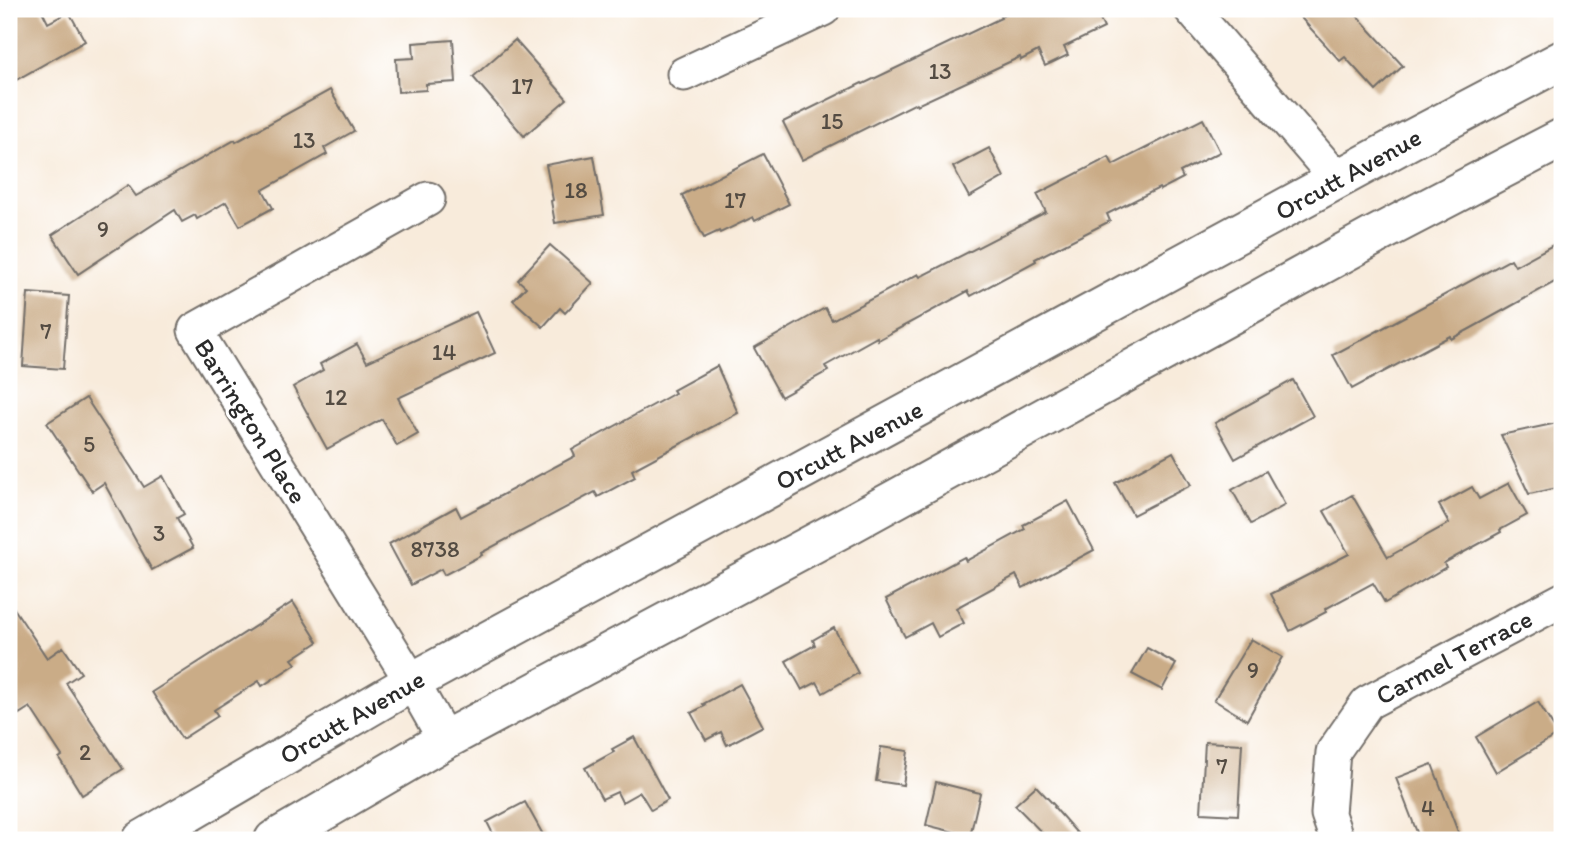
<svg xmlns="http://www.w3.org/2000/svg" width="1571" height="849" font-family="Itim,sans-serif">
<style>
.building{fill:#caac87}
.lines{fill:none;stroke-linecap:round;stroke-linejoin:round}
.street-casing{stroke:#736e69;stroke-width:37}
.secondary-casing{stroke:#736e69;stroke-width:42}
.street{stroke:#fff;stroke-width:33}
.secondary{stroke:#fff;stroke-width:38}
.labels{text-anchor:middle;stroke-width:6;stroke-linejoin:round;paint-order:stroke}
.number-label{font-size:23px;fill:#534b42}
.street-label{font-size:26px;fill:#2b2b2b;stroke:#fff}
</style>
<rect width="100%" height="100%" fill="#fff"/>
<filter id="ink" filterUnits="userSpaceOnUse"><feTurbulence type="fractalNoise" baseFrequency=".0143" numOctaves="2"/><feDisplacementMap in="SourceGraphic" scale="14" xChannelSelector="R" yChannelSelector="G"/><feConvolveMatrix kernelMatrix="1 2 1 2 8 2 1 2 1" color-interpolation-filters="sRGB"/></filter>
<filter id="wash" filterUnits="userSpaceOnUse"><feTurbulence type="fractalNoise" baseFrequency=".00686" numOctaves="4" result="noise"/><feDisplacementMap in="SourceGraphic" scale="28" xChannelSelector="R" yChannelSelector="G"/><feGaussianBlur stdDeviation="1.57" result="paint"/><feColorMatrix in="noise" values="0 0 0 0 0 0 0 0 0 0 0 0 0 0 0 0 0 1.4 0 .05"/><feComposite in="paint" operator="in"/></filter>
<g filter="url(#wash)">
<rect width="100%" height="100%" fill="#f8ebdb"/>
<g id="blocks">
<g class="building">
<polygon points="9,9 41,9 48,23 69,12 85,41 9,84"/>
<polygon points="1016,9 1095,9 1104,28 1064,47 1068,55 1045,66 1038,51 1021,60 1020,57 917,105 916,103 802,160 783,122 862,83 863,84 1001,18 1000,16"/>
<polygon points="1293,9 1351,9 1403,66 1376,91 1345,57 1340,61"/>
<polygon points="453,40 456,82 426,84 426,90 398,92 396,59 414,58 413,43"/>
<polygon points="515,40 567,99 524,136 473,77"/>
<polygon points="330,90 354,131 324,148 327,154 263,190 273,208 240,226 226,202 197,219 195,215 182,222 175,210 78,274 52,235 128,185 136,196 235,140 236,142"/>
<polygon points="1203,119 1220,152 1180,172 1183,178 1160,190 1159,188 1107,214 1110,221 1035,259 1036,261 971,296 968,291 878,340 877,337 825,366 828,371 781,397 754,348 825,308 832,320 918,274 920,277 1046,212 1037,194 1109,157 1113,165"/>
<polygon points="989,148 1004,177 969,197 953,167"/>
<polygon points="763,154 789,204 755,221 753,217 720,233 719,231 704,238 682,195"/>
<polygon points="594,156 604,215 555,223 551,201 553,200 546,165"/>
<polygon points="1562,240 1562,278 1468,330 1451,339 1450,336 1352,389 1333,355 1511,259 1515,266"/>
<polygon points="550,245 593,283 565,313 560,308 543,327 513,300 526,287 518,280"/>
<polygon points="28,293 69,296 63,369 23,366"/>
<polygon points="476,312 495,353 398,398 418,434 397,446 382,419 327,449 293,387 323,370 320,364 357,344 367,362"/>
<polygon points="717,366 738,413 632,470 635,477 598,497 595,492 481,553 482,555 444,575 441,569 411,585 389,544 456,507 461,517 575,456 572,450 675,393 673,390"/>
<polygon points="1293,380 1313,416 1235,459 1215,423"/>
<polygon points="86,398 144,487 163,476 184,514 177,518 193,548 152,570 104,483 92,491 47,423"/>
<polygon points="1562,422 1562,487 1529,494 1501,435"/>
<polygon points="1173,452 1191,485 1133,515 1115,483"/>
<polygon points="1266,471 1285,505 1251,524 1232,490"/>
<polygon points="1509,483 1527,515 1500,530 1501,532 1444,563 1446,567 1385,603 1373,583 1325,609 1326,612 1290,631 1271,594 1349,554 1324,511 1352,495 1388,557 1449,523 1439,505 1472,487 1479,499"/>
<polygon points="1068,501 1094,550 1023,588 1016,575 956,608 964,623 938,637 931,623 905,637 886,599 964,557 966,561 1025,529 1023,525"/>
<polygon points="9,601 47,658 63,647 81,673 66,683 123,769 82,795 59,758 62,756 30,707 19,714 9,698"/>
<polygon points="293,602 318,642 292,659 296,664 262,686 259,681 214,710 218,716 182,739 152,692"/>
<polygon points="834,628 858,673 823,693 817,682 802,690 786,661 815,645 813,640"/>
<polygon points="1251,639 1282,657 1247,720 1214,700"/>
<polygon points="1147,648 1176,664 1162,690 1132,674"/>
<polygon points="740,684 763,726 727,745 721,732 706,740 691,713 705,706 703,704"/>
<polygon points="1538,702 1558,734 1496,772 1476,737 1511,716 1512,717"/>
<polygon points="634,737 668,800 651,810 640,792 622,802 617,792 602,799 585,768 614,752 612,749"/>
<polygon points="1205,742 1242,744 1238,815 1201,813"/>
<polygon points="881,747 908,751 903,785 876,781"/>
<polygon points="1432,764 1461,840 1420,840 1396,778"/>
<polygon points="936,782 980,793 970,836 926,825"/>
<polygon points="1036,786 1055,806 1054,807 1083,840 1049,840 1015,805"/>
<polygon points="525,802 546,840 496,840 487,822"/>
</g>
</g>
</g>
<g filter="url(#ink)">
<use href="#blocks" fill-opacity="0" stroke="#736e69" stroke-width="2"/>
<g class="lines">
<defs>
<g id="street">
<polyline points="1191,9 1338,180"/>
<polyline points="684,74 823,9"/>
<polyline points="428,199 195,330 412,682 445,740"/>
<polyline points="1337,840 1328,814 1333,752 1367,703 1562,600"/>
</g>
<g id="secondary">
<polyline points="142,840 412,682 1408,141 1562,60"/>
<polyline points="274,840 445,740 852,523 1374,236 1562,138"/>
</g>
</defs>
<use href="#street" class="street-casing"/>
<use href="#secondary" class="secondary-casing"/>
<use href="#street" class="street"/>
<use href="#secondary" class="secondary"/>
</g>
</g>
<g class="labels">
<g class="number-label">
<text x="940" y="79">13</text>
<text x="522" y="94">17</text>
<text x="832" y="129">15</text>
<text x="304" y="148">13</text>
<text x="576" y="198">18</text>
<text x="735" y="208">17</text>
<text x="103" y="237">9</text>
<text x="46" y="339">7</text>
<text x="444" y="360">14</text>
<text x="336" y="405">12</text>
<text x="89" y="452">5</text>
<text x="159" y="541">3</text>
<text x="435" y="557">8738</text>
<text x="1253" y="678">9</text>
<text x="85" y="760">2</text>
<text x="1222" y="774">7</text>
<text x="1428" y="816">4</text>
</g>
<g class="street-label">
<text transform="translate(1348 174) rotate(-29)" y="9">Orcutt Avenue</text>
<text transform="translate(251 421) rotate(58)" y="9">Barrington Place</text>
<text transform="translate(849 445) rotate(-28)" y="9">Orcutt Avenue</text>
<text transform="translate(1454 657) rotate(-28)" y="9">Carmel Terrace</text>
<text transform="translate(352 717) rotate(-30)" y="9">Orcutt Avenue</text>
</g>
</g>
<rect width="1571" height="849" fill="none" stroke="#fff" stroke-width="35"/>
</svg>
